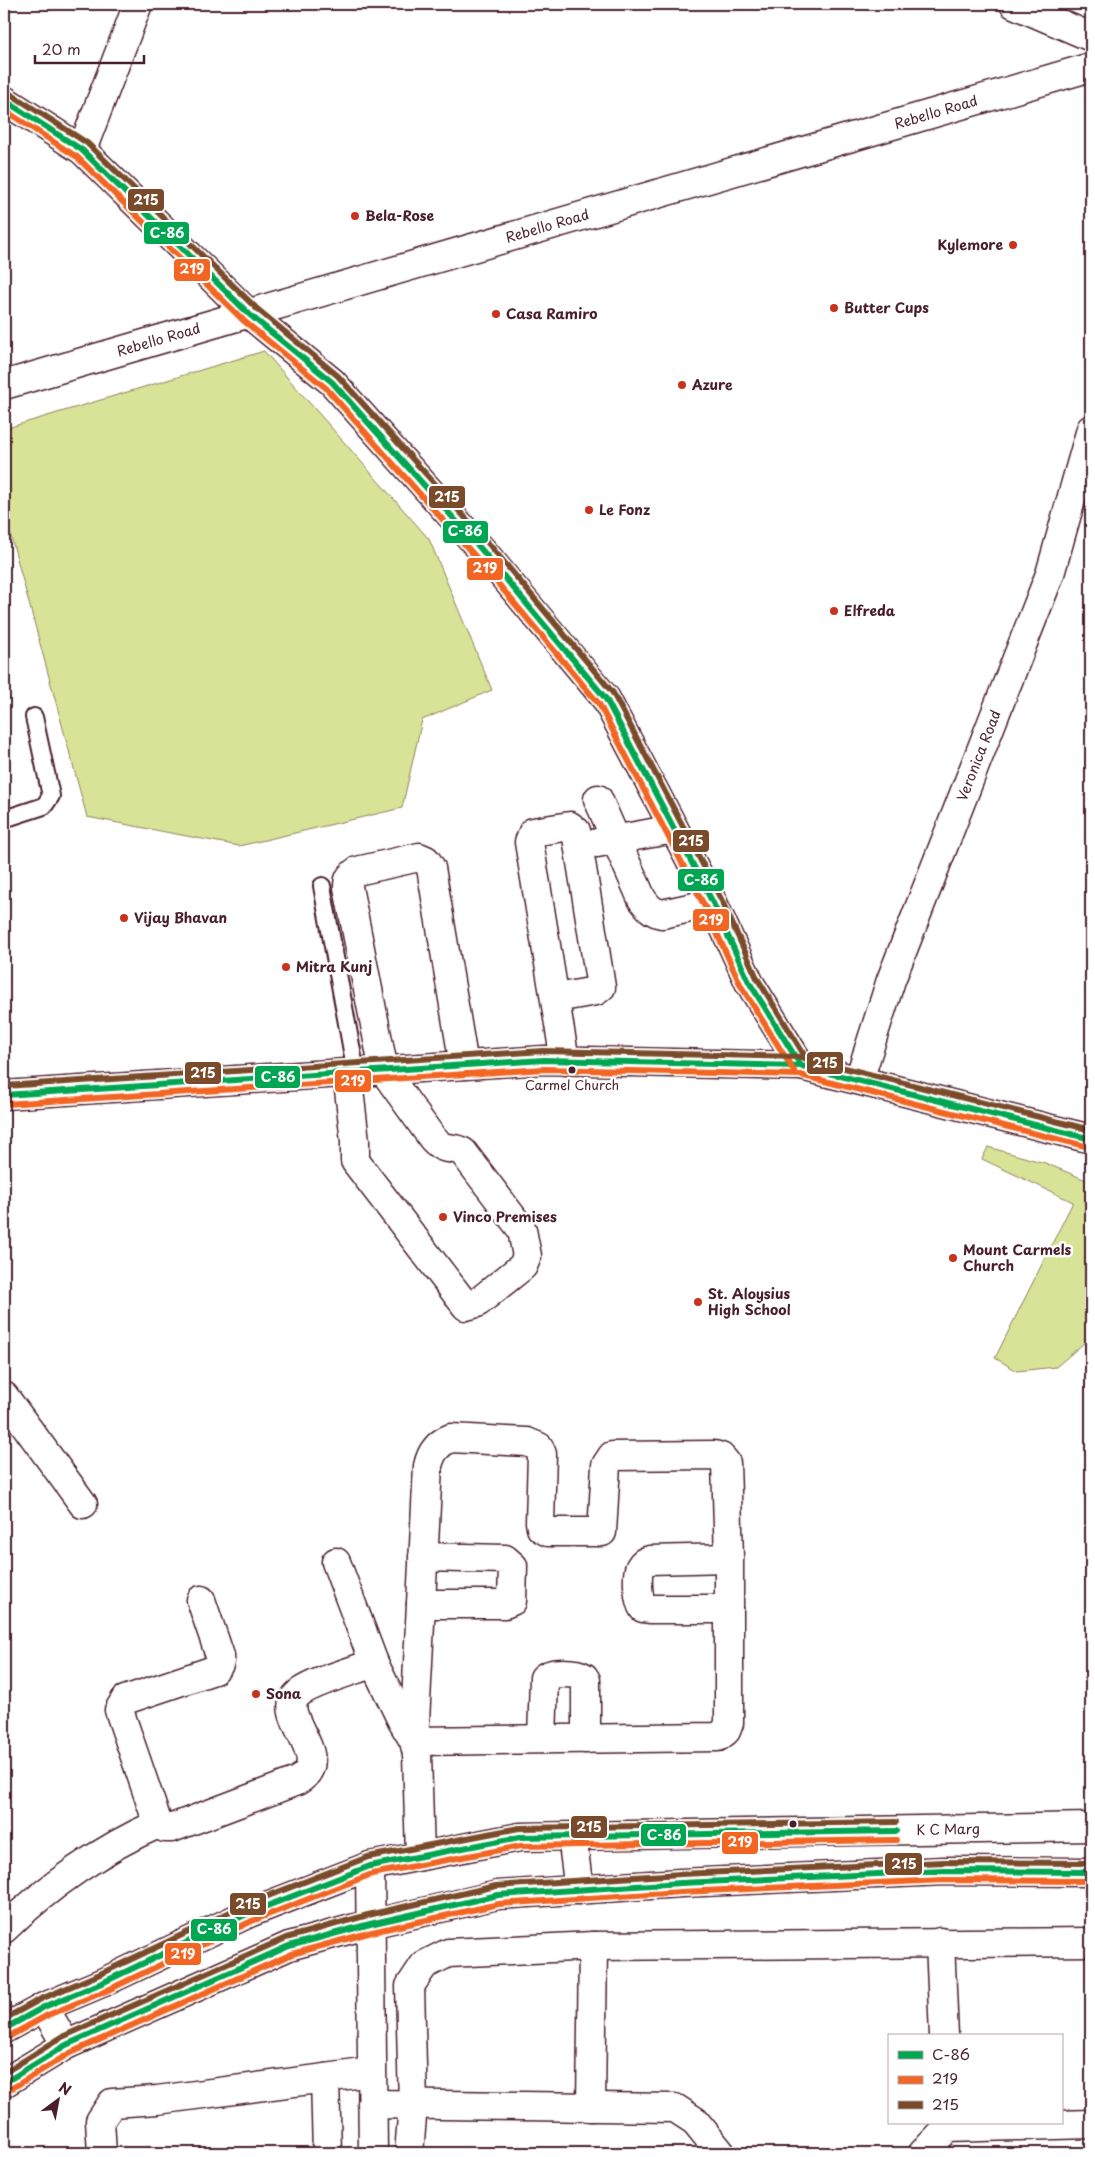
<svg xmlns="http://www.w3.org/2000/svg" width="1095" height="2157" font-family="'Playpen Sans',sans-serif">
<style>
.green{fill:#d7e396;stroke:#908160}
.lines{fill:none;stroke-linecap:round;stroke-linejoin:round}
.lane-casing{stroke:#4a1f2b;stroke-width:20}
.street-casing{stroke:#4a1f2b;stroke-width:31}
.secondary-casing{stroke:#4a1f2b;stroke-width:31}
.lane{stroke:#fff;stroke-width:16}
.street{stroke:#fff;stroke-width:28}
.secondary{stroke:#fff;stroke-width:28}
.bus-1-casing{stroke:#fff;stroke-width:10}
.bus-2-casing{stroke:#fff;stroke-width:10}
.bus-3-casing{stroke:#fff;stroke-width:10}
.bus-1{stroke:#00a651;stroke-width:6}
.bus-2{stroke:#f26522;stroke-width:6}
.bus-3{stroke:#7a4b2a;stroke-width:6}
.poi-dot{fill:#c8321e;stroke:#fff;stroke-width:2}
.bus-dot{fill:#4a1f2b;stroke:#fff;stroke-width:2}
.labels{text-anchor:middle;stroke-width:5;stroke-linejoin:round;paint-order:stroke}
.bus-label{font-size:13px;fill:#4a1f2b;stroke:#fff}
.street-label{font-size:14px;fill:#4a1f2b;stroke:#fff}
.poi-label{font-size:14px;font-weight:bold;fill:#4a1f2b;stroke:#fff;text-anchor:start}
.line-badge{stroke:#fff;stroke-width:2}
.badge-label{font-size:14px;text-anchor:middle;font-weight:bold;fill:#fff}
</style>
<rect width="100%" height="100%" fill="#fff"/>
<filter id="ink" filterUnits="userSpaceOnUse"><feTurbulence type="fractalNoise" baseFrequency=".02" numOctaves="2"/><feDisplacementMap in="SourceGraphic" scale="10" xChannelSelector="R" yChannelSelector="G"/><feConvolveMatrix kernelMatrix="1 2 1 2 8 2 1 2 1" color-interpolation-filters="sRGB"/></filter>
<g filter="url(#ink)">
<g class="green">
<polygon points="264,351 429,539 492,690 422,720 402,808 239,846 87,817 4,511 4,429"/>
<polygon points="988,1147 1045,1163 1091,1182 1091,1337 1056,1367 1017,1371 995,1358 1073,1202 982,1159"/>
</g>
<g class="lines">
<defs>
<g id="lane">
<polyline points="4,819 44,806 51,796 34,717"/>
<polyline points="322,886 356,1073"/>
</g>
<g id="street">
<polyline points="1014,4 1091,37"/>
<polyline points="82,150 138,4"/>
<path id="s1" d="M4,385L1091,67"/>
<path d="M598,799L642,899C648,907 652,912 662,914L713,903"/>
<polyline points="597,843 674,829"/>
<polyline points="556,998 596,991 601,987 576,831 570,826 533,832 529,842 565,1061"/>
<path d="M347,1073L355,1141V1161L466,1306L477,1303L523,1266L527,1256L522,1230L463,1152C450,1145 446,1153 433,1139L384,1071L348,887C348,879 350,876 357,871L419,857L426,860L431,868L464,1065"/>
<path id="s2" d="M859,1080L891,980L1050,574L1091,429"/>
<polyline points="4,1396 83,1504"/>
<path d="M451,1438L527,1442L539,1447L542,1454L540,1522L541,1528L548,1532H602L606,1465L612,1456L714,1455L721,1457L726,1463L729,1558V1723L726,1731L718,1737L414,1741L428,1466C431,1452 438,1443 451,1438Z"/>
<path d="M729,1558L650,1560C645,1561 642,1563 640,1567C636,1573 638,1602 643,1608L651,1609H729"/>
<polyline points="336,1562 374,1663 402,1721 414,1741 417,1754 420,1856"/>
<path d="M201,1600L220,1656C221,1663 219,1665 214,1670L125,1700L119,1710L158,1824L165,1828H172L297,1781C338,1758 272,1715 299,1693C313,1682 356,1670 374,1663"/>
<polyline points="421,1604 505,1604 512,1601 513,1566 505,1559 423,1557"/>
<path d="M542,1739L544,1678C551,1671 576,1672 584,1677L586,1680V1739"/>
<polyline points="370,1866 373,2153"/>
<path d="M4,1929C47,1887 103,1848 158,1824"/>
<polyline points="940,1942 944,2036"/>
<polyline points="325,2078 327,2153"/>
<polyline points="372,2104 675,2108 695,2121 721,2153"/>
<polyline points="591,2107 593,1946"/>
<polyline points="102,2153 100,2121 112,2103 157,2100 371,2072"/>
<polyline points="409,2153 413,2105 410,1986 424,1965 448,1953 593,1946 1091,1942"/>
<polyline points="923,2153 947,2128 1091,2124"/>
</g>
<g id="secondary">
<polyline points="4,100 82,150 250,315 332,382 481,549 606,699 713,903 749,982 801,1066"/>
<polyline points="4,1095 544,1060 801,1066 1091,1139"/>
<polyline points="572,1836 579,1890"/>
<polyline points="44,2007 66,2045"/>
<path id="s3" d="M4,2029L44,2007L104,1982L249,1913L370,1866L520,1837L1091,1827"/>
<polyline points="4,2083 66,2045 289,1946 370,1924 498,1895 681,1883 944,1871 1091,1872"/>
</g>
</defs>
<use href="#lane" class="lane-casing"/>
<use href="#street" class="street-casing"/>
<use href="#secondary" class="secondary-casing"/>
<use href="#lane" class="lane"/>
<use href="#street" class="street"/>
<use href="#secondary" class="secondary"/>
<defs>
<g id="bus-1">
<polyline points="4,100 82,150 250,315 332,382 481,549 606,699 713,903 749,982 801,1066"/>
<polyline points="4,1095 544,1060 801,1066 1091,1139"/>
<polyline points="4,2029 44,2007 104,1982 249,1913 370,1866 520,1837 896,1831"/>
<polyline points="4,2083 66,2045 289,1946 370,1924 498,1895 681,1883 944,1871 1091,1872"/>
</g>
<g id="bus-2">
<polyline points="4,110 77,157 244,321 326,388 474,555 599,704 705,907 741,986 794,1071"/>
<polyline points="5,1104 544,1069 800,1075 1089,1147"/>
<polyline points="8,2037 48,2015 108,1990 252,1921 372,1874 521,1846 896,1840"/>
<polyline points="9,2090 70,2053 292,1954 372,1932 499,1904 681,1892 944,1880 1091,1881"/>
</g>
<g id="bus-3">
<polyline points="9,93 87,143 256,308 338,376 488,543 613,693 721,899 757,978 808,1061"/>
<polyline points="4,1086 543,1051 801,1057 1091,1130"/>
<polyline points="4,2019 41,1999 100,1974 245,1905 368,1857 519,1828 896,1822"/>
<polyline points="4,2073 62,2037 286,1938 368,1915 496,1886 681,1874 944,1862 1091,1863"/>
</g>
</defs>
<use href="#bus-1" class="bus-1-casing"/>
<use href="#bus-2" class="bus-2-casing"/>
<use href="#bus-3" class="bus-3-casing"/>
<use href="#bus-1" class="bus-1"/>
<use href="#bus-2" class="bus-2"/>
<use href="#bus-3" class="bus-3"/>
</g>
</g>
<g class="poi-dot">
<circle cx="355" cy="216" r="5"/>
<circle cx="1013" cy="245" r="5"/>
<circle cx="834" cy="308" r="5"/>
<circle cx="496" cy="314" r="5"/>
<circle cx="682" cy="385" r="5"/>
<circle cx="589" cy="510" r="5"/>
<circle cx="834" cy="611" r="5"/>
<circle cx="124" cy="918" r="5"/>
<circle cx="286" cy="967" r="5"/>
<circle cx="443" cy="1217" r="5"/>
<circle cx="953" cy="1258" r="5"/>
<circle cx="698" cy="1302" r="5"/>
<circle cx="256" cy="1694" r="5"/>
</g>
<g class="bus-dot">
<circle cx="572" cy="1070" r="4.5"/>
<circle cx="793" cy="1824" r="4.5"/>
</g>
<g class="labels">
<g class="bus-label">
<text x="572" y="1090">Carmel Church</text>
</g>
<g class="street-label">
<text dy="5" stroke="none"><textPath href="#s1" startOffset="971">Rebello Road</textPath></text>
<text dy="5" stroke="none"><textPath href="#s1" startOffset="566">Rebello Road</textPath></text>
<text dy="5" stroke="none"><textPath href="#s1" startOffset="161">Rebello Road</textPath></text>
<text dy="5" stroke="none"><textPath href="#s2" startOffset="346">Veronica Road</textPath></text>
<text dy="5" stroke="none"><textPath href="#s3" startOffset="982">K C Marg</textPath></text>
</g>
<g class="poi-label">
<text x="365" y="221">Bela-Rose</text>
<text x="1003" y="250" text-anchor="end">Kylemore</text>
<text x="844" y="313">Butter Cups</text>
<text x="506" y="319">Casa Ramiro</text>
<text x="692" y="390">Azure</text>
<text x="599" y="515">Le Fonz</text>
<text x="844" y="616">Elfreda</text>
<text x="134" y="923">Vijay Bhavan</text>
<text x="296" y="972">Mitra Kunj</text>
<text x="453" y="1222">Vinco Premises</text>
<text x="963" y="1255">Mount Carmels<tspan x="963" dy="16">Church</tspan></text>
<text x="708" y="1299">St. Aloysius<tspan x="708" dy="16">High School</tspan></text>
<text x="266" y="1699">Sona</text>
</g>
</g>
<g class="line-badge">
<rect x="127" y="188" width="38" height="24" rx="5" fill="#7a4b2a"/>
<rect x="143" y="221" width="47" height="24" rx="5" fill="#00a651"/>
<rect x="173" y="258" width="38" height="24" rx="5" fill="#f26522"/>
<rect x="428" y="485" width="38" height="24" rx="5" fill="#7a4b2a"/>
<rect x="442" y="520" width="47" height="24" rx="5" fill="#00a651"/>
<rect x="466" y="557" width="38" height="24" rx="5" fill="#f26522"/>
<rect x="672" y="829" width="38" height="24" rx="5" fill="#7a4b2a"/>
<rect x="677" y="868" width="48" height="24" rx="5" fill="#00a651"/>
<rect x="692" y="908" width="38" height="24" rx="5" fill="#f26522"/>
<rect x="806" y="1051" width="38" height="24" rx="5" fill="#7a4b2a"/>
<rect x="184" y="1061" width="38" height="24" rx="5" fill="#7a4b2a"/>
<rect x="254" y="1065" width="47" height="24" rx="5" fill="#00a651"/>
<rect x="334" y="1069" width="38" height="24" rx="5" fill="#f26522"/>
<rect x="570" y="1815" width="38" height="24" rx="5" fill="#7a4b2a"/>
<rect x="640" y="1823" width="47" height="24" rx="5" fill="#00a651"/>
<rect x="721" y="1831" width="38" height="24" rx="5" fill="#f26522"/>
<rect x="884" y="1852" width="39" height="24" rx="5" fill="#7a4b2a"/>
<rect x="229" y="1892" width="38" height="24" rx="5" fill="#7a4b2a"/>
<rect x="190" y="1918" width="48" height="24" rx="5" fill="#00a651"/>
<rect x="164" y="1942" width="38" height="24" rx="5" fill="#f26522"/>
</g>
<g class="badge-label">
<text x="146" y="205">215</text>
<text x="167" y="238">C-86</text>
<text x="192" y="274">219</text>
<text x="447" y="502">215</text>
<text x="465" y="536">C-86</text>
<text x="485" y="573">219</text>
<text x="691" y="846">215</text>
<text x="701" y="885">C-86</text>
<text x="711" y="925">219</text>
<text x="825" y="1068">215</text>
<text x="203" y="1078">215</text>
<text x="278" y="1082">C-86</text>
<text x="353" y="1086">219</text>
<text x="589" y="1832">215</text>
<text x="664" y="1840">C-86</text>
<text x="740" y="1847">219</text>
<text x="904" y="1869">215</text>
<text x="248" y="1909">215</text>
<text x="214" y="1934">C-86</text>
<text x="183" y="1959">219</text>
</g>
<rect width="1095" height="2157" fill="none" stroke="#fff" stroke-width="20"/>
<rect x="10" y="10" width="1075" height="2137" fill="none" stroke="#4a1f2b" stroke-width="2" filter="url(#ink)"/>
<rect x="888" y="2034" width="175" height="90" fill="#ffffff" stroke="#b7a5aa"/>
<rect x="898" y="2051" width="25" height="8" fill="#00a651" stroke="#b7a5aa"/>
<text x="932" y="2060" font-size="15" fill="#4a1f2b">C-86</text>
<rect x="898" y="2076" width="25" height="8" fill="#f26522" stroke="#b7a5aa"/>
<text x="932" y="2084" font-size="15" fill="#4a1f2b">219</text>
<rect x="898" y="2101" width="25" height="8" fill="#7a4b2a" stroke="#b7a5aa"/>
<text x="932" y="2110" font-size="15" fill="#4a1f2b">215</text>
<g transform="translate(58 2100) rotate(32)" stroke="#ffffff" stroke-width="4" paint-order="stroke">
<path d="M0-4L9 19L0 12L-9 19Z" fill="#4a1f2b"/>
<text y="-8" font-size="14" font-weight="bold" text-anchor="middle" fill="#4a1f2b">N</text>
</g>
<path d="M35 55v8h109v-8" fill="none" stroke="#4a1f2b" stroke-width="2.5"/>
<text x="42" y="55" font-size="15" fill="#4a1f2b" stroke="#ffffff" stroke-width="4" paint-order="stroke">20 m</text>
</svg>
